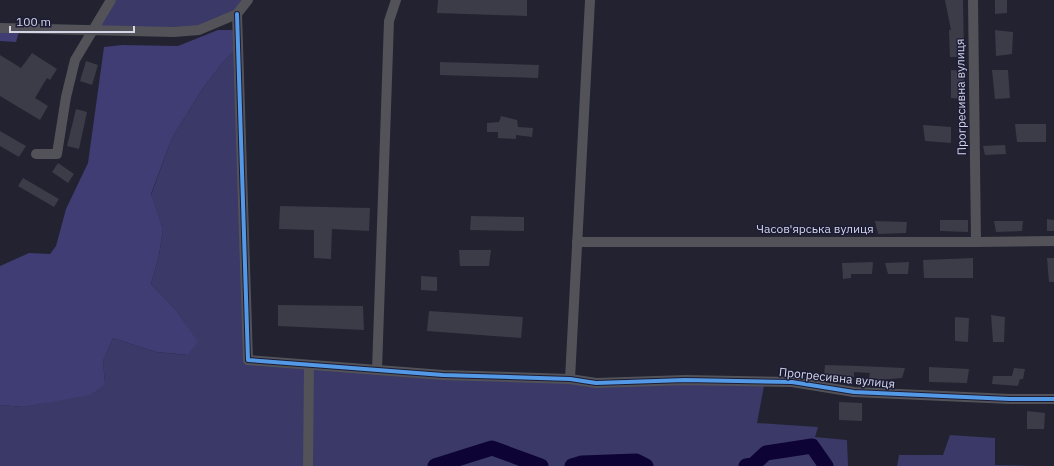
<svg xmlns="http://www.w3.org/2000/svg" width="1054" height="466" font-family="'IBM Plex Sans',sans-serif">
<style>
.green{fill:#3a3968}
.forest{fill:#3f3d73}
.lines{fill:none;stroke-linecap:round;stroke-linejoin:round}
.river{stroke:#0e0335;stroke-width:15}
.building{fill:#3c3c48}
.minor{stroke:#525258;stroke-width:10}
.cycleway-casing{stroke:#1c1c36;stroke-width:6}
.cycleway{stroke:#5399e6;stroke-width:4}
.labels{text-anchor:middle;stroke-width:3;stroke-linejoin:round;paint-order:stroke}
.street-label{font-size:12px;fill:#d4d6e8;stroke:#1c1c36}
</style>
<rect width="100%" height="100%" fill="#222230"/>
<g class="green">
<polygon points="111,0 248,0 237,14 199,30 92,31"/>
<polygon points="237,48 248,360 570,379 765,381 757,423 818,427 815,437 847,440 848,466 0,466 0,405 24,407 49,402 105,384 103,361 113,338 156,352 188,355 197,342 175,309 151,284 159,255 163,229 151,195 172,138 203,88 223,62"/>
<polygon points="950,435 995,438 995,465 1036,466 897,466 899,455 943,455"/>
</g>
<g class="forest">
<polygon points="218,30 235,30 237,48 223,62 203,88 172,138 151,194 163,229 159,255 151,284 175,309 198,342 188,355 156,352 113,338 103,361 105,384 90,395 24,407 0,405 0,266 29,253 50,254 56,246 66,209 88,163 104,47 122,45 178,46"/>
<polygon points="0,31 19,32 16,42 0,41"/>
</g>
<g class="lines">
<g class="river">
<polyline points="435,466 492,448 541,466"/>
<polyline points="572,466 582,463 636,461 646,466"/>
<polyline points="746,466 753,465 766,453 812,446 826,466"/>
</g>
</g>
<g class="building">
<polygon points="438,0 527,0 527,16 437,13"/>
<polygon points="945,0 963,0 964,57 950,57 949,30 951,30"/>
<polygon points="995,0 1007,0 1007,13 995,14"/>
<polygon points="995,30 1013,32 1012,54 996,56"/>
<polygon points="32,53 57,69 50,80 47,78 35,98 48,106 40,120 0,96 0,55 21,68"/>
<polygon points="86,61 98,65 92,85 80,81"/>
<polygon points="440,62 539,65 538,78 440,75"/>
<polygon points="951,70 964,71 964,99 951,98"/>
<polygon points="992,70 1008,70 1010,98 995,99"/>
<polygon points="76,109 87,112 79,149 67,146"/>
<polygon points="501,116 517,120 518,127 533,128 532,137 516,135 516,139 498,138 498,132 487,132 487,123 499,122"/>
<polygon points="1015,124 1046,124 1046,142 1017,142"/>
<polygon points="923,125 951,127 951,143 925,141"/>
<polygon points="0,131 26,146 19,157 0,146"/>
<polygon points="1005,145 1006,154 985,155 983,146"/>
<polygon points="58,163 74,174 68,183 52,172"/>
<polygon points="23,178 59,199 54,207 18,186"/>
<polygon points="280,206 370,208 369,231 332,229 331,259 314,258 314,230 279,229"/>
<polygon points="471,216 524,217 524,231 470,230"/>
<polygon points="1047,219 1054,220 1054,231 1047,231"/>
<polygon points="940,220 968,220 968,232 940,231"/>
<polygon points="875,221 907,222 906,233 878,234"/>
<polygon points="994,221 1023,221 1022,231 996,232"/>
<polygon points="459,250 491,250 489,266 460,266"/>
<polygon points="973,258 973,278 924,278 923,260"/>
<polygon points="1047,258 1054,258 1054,282 1049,282"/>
<polygon points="873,262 872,274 851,274 851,278 843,279 842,263"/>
<polygon points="909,262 908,274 888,274 885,263"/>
<polygon points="421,276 437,277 437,291 421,290"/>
<polygon points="278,305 363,306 364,330 278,326"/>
<polygon points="429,311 523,317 521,338 427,331"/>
<polygon points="991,315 1005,317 1004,342 993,342"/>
<polygon points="955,317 969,318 968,342 955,341"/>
<polygon points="825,365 859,366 905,368 902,378 868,381 870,373 854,372 854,377 824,376"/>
<polygon points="929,367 969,369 967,383 929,382"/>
<polygon points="1014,368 1025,369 1023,379 1020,379 1018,386 992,384 993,376 1012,376"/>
<polygon points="839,402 862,403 862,421 839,420"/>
<polygon points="1027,411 1045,413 1044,429 1027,429"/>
</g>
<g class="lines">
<g class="minor">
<polyline points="973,0 976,242"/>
<polyline points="237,14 248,360 443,375 570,379 596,383 685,380 792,382 854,392 1010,399 1054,399"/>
<polyline points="0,28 174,32 199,30 237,14 248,0"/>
<polyline points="36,154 57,154 66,97 75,60 111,0"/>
<polyline points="577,242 976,242 1054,241"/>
<polyline points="377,370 389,21 396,0"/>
<polyline points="570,379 590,0"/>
<polyline points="308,466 309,366"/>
</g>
<defs>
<polyline id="cycleway" points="237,14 248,360 443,375 570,379 596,383 685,380 792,382 854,392 1010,399 1054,399"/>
</defs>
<use href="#cycleway" class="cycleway-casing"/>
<use href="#cycleway" class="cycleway"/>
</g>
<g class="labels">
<g class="street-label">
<text transform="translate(961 97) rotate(-91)" y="4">Прогресивна вулиця</text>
<text x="815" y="233">Часов'ярська вулиця</text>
<text transform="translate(837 378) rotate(6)" y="4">Прогресивна вулиця</text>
</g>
</g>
<path d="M10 26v6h124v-6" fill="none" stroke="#d4d6e8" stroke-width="2"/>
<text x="16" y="26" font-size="12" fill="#d4d6e8" stroke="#1c1c36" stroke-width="3" paint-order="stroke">100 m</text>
</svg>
